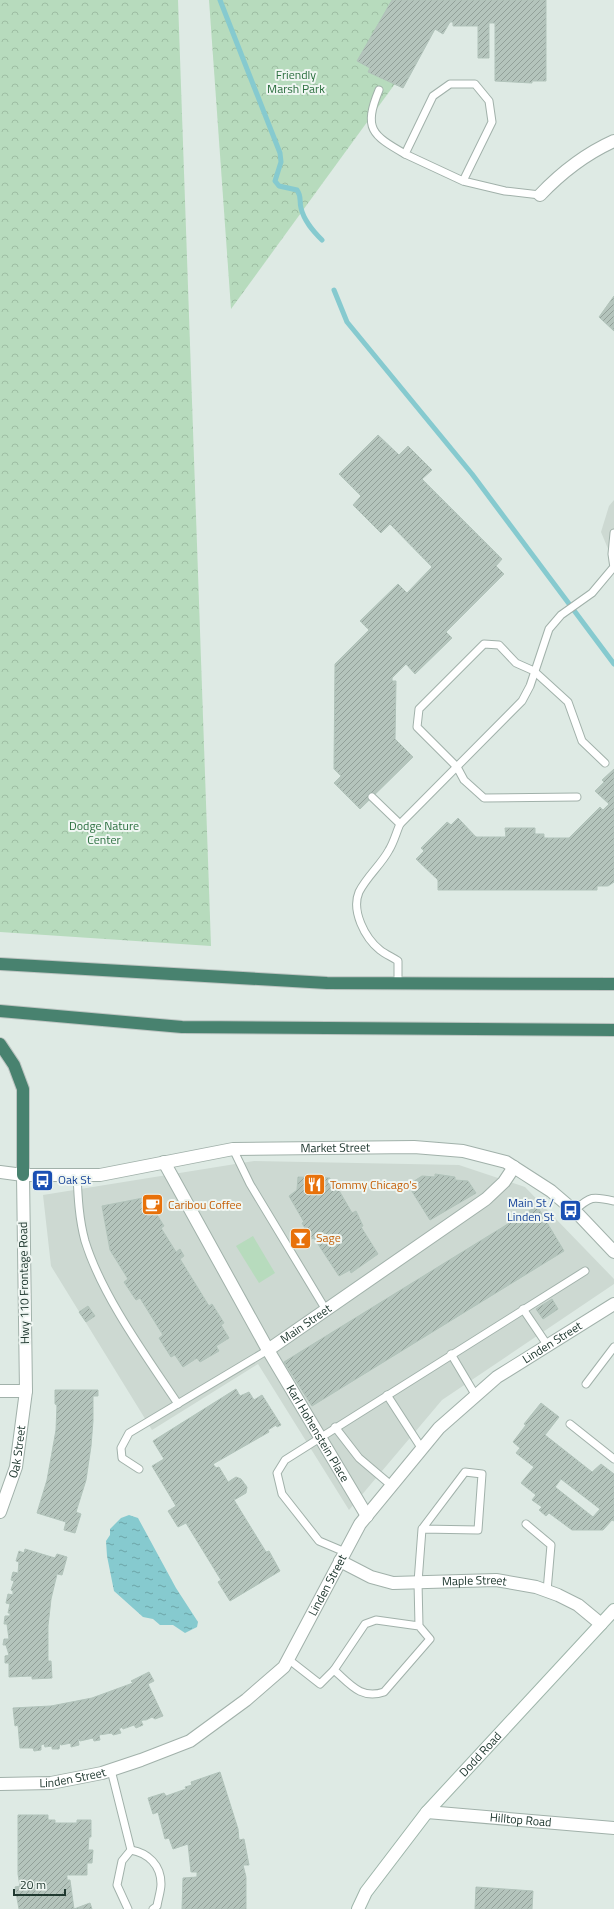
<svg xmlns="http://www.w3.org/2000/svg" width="614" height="1909" font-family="'Titillium Web',sans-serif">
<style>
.built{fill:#cdd9d2}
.green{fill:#b7dbbd}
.forest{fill:url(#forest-crowns)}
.water{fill:url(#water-ripples)}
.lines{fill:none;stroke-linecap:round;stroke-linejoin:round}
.stream{stroke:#86cacf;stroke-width:5}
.building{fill:url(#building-hatch);stroke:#b1c3ba;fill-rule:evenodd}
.service-casing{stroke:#a1b1aa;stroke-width:9}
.minor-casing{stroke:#a1b1aa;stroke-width:14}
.tertiary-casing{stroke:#a1b1aa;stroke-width:14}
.secondary-casing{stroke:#9eb5aa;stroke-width:14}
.trunk-casing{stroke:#bcc4c1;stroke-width:14}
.service{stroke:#fff;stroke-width:7}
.minor{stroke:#fff;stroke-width:12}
.tertiary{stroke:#fff;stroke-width:12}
.secondary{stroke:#fff;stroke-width:12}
.trunk{stroke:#48826f;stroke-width:12}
.labels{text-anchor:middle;stroke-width:4;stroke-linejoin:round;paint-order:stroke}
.park-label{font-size:12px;fill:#2b6f3f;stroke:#eff6f2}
.street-label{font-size:12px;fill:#203930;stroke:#eff6f2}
.transit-label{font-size:12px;fill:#164399;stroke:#eff6f2;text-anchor:start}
.food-label{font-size:12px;fill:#c56008;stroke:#eff6f2;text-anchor:start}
</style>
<defs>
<pattern id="forest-crowns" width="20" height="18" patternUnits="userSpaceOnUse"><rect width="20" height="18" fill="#b7dbbd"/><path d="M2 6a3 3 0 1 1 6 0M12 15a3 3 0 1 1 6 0" fill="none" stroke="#9dbda3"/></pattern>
<pattern id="water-ripples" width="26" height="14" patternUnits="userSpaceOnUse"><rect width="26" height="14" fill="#86cacf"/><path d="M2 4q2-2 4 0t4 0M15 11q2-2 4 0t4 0" fill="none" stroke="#6da5a8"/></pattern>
<pattern id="building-hatch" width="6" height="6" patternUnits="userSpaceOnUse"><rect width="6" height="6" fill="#b4c4bc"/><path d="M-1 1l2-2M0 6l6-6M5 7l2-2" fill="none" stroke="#92a099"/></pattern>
</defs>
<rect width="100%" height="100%" fill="#deeae4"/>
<g class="built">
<polygon points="614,500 614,563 601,532 609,506"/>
<polygon points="254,1161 459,1165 525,1187 614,1279 614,1284 442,1400 349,1510 258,1364 152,1430 51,1266 43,1195"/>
</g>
<polygon class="green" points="253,1236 275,1273 259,1283 236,1246"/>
<g class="forest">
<polygon points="0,0 178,0 211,946 0,932"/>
<polygon points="209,0 456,0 231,309"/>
</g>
<polygon class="water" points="129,1515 138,1518 176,1588 198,1622 197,1627 185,1633 173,1625 160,1625 153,1619 143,1617 114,1591 107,1556 106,1541 110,1535 110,1529 121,1518"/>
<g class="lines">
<g class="stream">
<path d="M220,0L280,153L281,162L275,181L279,186L297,190C302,197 299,201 301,208C304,221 313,231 322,240"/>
<polyline points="334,290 347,322 472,474 614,664"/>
</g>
</g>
<g class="building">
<polygon points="392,0 546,0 546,81 532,81 532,83 495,81 495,23 489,23 489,58 478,58 478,26 453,26 453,22 450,22 443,34 435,29 403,88 368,72 370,68 357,61"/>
<polygon points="614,296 614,331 599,317"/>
<polygon points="378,435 399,455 408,446 432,470 422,479 502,559 496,566 504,574 446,632 452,638 415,674 406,664 392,678 392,681 396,681 395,739 413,757 360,809 334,783 341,776 334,769 335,664 369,630 360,621 398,584 407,593 432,567 390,524 381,533 353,505 361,496 339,474"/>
<polygon points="614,769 614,882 608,886 597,886 597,890 438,890 438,880 416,859 424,851 421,848 447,822 451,825 458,818 476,837 506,837 505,828 535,828 535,834 544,834 544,838 569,838 600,807 603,810 609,804 595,791 604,782 602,780"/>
<polygon points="435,1174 455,1177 455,1180 468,1181 476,1193 430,1220 408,1185 422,1176 435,1177"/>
<polygon points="298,1177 330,1178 329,1186 337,1187 352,1213 356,1211 363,1226 361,1227 378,1254 351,1273 350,1270 339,1276 314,1238 311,1239 302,1223 304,1222 289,1196 297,1190"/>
<polygon points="143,1198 151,1212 154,1210 164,1226 161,1228 176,1252 180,1249 184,1256 180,1259 209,1306 212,1304 224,1323 221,1325 229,1338 216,1346 219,1351 200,1362 197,1358 183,1367 175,1355 171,1357 159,1338 163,1335 140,1298 136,1300 124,1282 128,1279 110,1250 102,1206"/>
<polygon points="537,1206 564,1251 312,1406 284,1362"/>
<polygon points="552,1299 558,1309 543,1319 536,1309"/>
<polygon points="88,1306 95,1316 86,1322 79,1312"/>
<polygon points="236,1389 240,1396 249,1392 254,1400 262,1395 281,1425 277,1427 276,1425 268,1430 269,1432 213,1464 216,1468 219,1467 228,1482 236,1477 241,1479 247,1487 246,1493 234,1500 266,1552 269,1551 280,1571 230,1601 218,1582 221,1580 186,1523 178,1527 168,1511 176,1506 152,1466 164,1459 153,1441"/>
<polygon points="55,1390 98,1390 98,1396 93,1396 93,1421 91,1446 86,1480 76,1512 81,1514 75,1533 64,1530 66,1522 37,1513 47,1480 56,1430 57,1405 55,1404"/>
<path d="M541,1403L559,1417L545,1435L592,1472L601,1464L614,1474V1521L612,1520L603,1530H572L549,1513L546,1516L539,1510L542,1507L532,1500L536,1495L521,1483L534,1467L516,1453L520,1448L513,1442L526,1425L524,1424ZM561,1479L600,1509L593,1517L555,1487Z"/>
<polygon points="25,1549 55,1558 57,1554 67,1557 62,1575 57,1574 51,1599 48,1626 48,1661 51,1661 52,1678 32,1679 32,1676 9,1677 9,1663 5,1663 5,1656 9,1655 6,1645 3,1645 4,1639 9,1639 7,1624 4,1624 5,1616 10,1616 10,1613 8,1613 10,1604 6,1603 8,1594 13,1595 13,1591 11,1590 14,1581 11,1580 13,1572 18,1573 19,1562 16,1561 19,1551 24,1553"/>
<polygon points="149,1672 154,1681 148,1684 163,1716 155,1719 152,1717 146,1720 143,1720 141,1721 143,1725 136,1728 134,1725 123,1729 122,1727 119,1729 121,1733 113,1735 112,1733 99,1735 100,1740 94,1741 93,1738 80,1741 78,1739 79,1745 71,1747 71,1743 61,1745 60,1743 59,1749 52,1749 52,1746 45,1747 44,1744 41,1745 41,1750 34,1751 33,1748 20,1748 18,1725 15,1726 13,1708 51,1706 92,1698 133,1683 131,1681"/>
<polygon points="220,1772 238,1829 239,1840 244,1839 249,1865 243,1865 246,1877 246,1909 182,1909 183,1878 197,1877 197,1872 191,1872 188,1844 173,1849 169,1838 165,1839 158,1812 153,1814 148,1798 164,1793 166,1796 186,1789 185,1787 192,1785 191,1782"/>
<polygon points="18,1815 48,1815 48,1820 55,1820 55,1823 77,1823 77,1820 91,1820 91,1837 89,1837 88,1850 93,1850 92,1863 87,1863 87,1875 67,1875 67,1880 70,1880 74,1909 90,1903 92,1909 19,1909 15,1887 20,1886 18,1874"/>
<polygon points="476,1887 533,1891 532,1909 475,1909"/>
</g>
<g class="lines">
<defs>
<g id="service">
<path d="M379,90C363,129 372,135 405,154"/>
<polyline points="463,181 492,122 489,101 475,84 450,84 433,96 405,154 463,181 505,191 540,195"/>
<polyline points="614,533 612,554 614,568"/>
<polyline points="372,797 400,824"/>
<polyline points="577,797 484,798 464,780 457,767 417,727 419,709 484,644 499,645 516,663 534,671 568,702 582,741 605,763"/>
<path d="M398,983V961C392,957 385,954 380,950C365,938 351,911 359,892C367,876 381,865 389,850C394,842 396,833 400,824L522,701L530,686L549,629L561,615L592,593L613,568"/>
<polyline points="233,1149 250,1184 326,1310"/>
<path d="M77,1175C78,1197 79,1219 85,1241C102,1296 146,1356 178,1404"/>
<path d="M574,1211C590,1196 593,1196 614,1201"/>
<polyline points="523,1309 548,1346"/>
<polyline points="451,1354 476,1396"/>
<polyline points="586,1384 614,1347"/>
<polyline points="387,1395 422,1449"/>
<polyline points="570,1424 614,1459"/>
<polyline points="335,1427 359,1458 392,1486"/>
<polyline points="139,1469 122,1458 121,1448 129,1433 268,1350"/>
<polyline points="526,1524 551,1545 547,1591"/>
<polyline points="345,1552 319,1541 282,1494 277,1473 285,1460 585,1271"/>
<path d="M419,1626L376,1620L365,1624L334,1670C350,1684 361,1700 384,1692L430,1639L419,1626L418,1582L422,1529L465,1472L482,1474L478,1530L422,1529"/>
<polyline points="288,1659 320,1684 334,1670"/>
<polyline points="111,1770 131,1850"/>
<path d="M131,1850C148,1853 161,1865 161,1884C161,1891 158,1899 157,1906L153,1909"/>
<polyline points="128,1909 117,1885 122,1861 131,1850"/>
</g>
<g id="minor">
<path d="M540,195C561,173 585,154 614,141"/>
<path id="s1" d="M164,1162L268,1350L367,1516"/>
<path id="s2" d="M268,1350L486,1199L504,1182L514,1167"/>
<polyline points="0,1391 26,1391"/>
<path id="s3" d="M0,1512L16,1467L26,1391L23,1175"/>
<path id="s4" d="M340,1561L371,1577L393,1583L496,1580L536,1587L558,1595L578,1605L601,1624"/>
<path id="s5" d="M0,1784L51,1783L102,1773L141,1760L190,1741L246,1700L284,1667L360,1524L439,1428L497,1377L614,1304"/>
<path id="s6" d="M427,1812L614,1828"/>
</g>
<g id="tertiary">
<path id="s7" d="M0,1172L23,1175H100L233,1149L414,1147L463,1151L506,1162L551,1191L579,1215L614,1252"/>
</g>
<g id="secondary">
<path id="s8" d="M358,1909L366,1892L427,1812L614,1610"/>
</g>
<g id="trunk">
<polyline points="0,964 327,983 614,984"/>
<polyline points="0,1011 182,1027 614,1030"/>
<polyline points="0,1044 14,1065 23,1089 23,1175"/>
</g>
</defs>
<use href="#service" class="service-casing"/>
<use href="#minor" class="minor-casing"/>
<use href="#tertiary" class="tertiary-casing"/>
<use href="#secondary" class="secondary-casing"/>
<use href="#trunk" class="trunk-casing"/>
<use href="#service" class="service"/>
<use href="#minor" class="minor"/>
<use href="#tertiary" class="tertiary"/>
<use href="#secondary" class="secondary"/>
<use href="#trunk" class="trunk"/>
</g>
<defs>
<symbol id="bus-square" viewBox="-11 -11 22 22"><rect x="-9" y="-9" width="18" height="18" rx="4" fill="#1a4fb4" stroke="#eff6f2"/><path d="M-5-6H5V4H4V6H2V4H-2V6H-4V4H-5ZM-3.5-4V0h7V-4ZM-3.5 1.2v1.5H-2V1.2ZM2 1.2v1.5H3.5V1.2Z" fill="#fff"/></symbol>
<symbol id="restaurant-square" viewBox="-11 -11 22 22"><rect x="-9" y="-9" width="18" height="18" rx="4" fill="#e8710a" stroke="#eff6f2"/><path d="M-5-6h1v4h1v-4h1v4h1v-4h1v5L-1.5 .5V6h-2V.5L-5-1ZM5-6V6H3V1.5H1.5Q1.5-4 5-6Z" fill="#fff"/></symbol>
<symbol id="cafe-square" viewBox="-11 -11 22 22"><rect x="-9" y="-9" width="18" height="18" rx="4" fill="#e8710a" stroke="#eff6f2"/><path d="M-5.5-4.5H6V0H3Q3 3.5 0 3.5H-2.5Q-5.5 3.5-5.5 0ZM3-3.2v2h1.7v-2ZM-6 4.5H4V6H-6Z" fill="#fff"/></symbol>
<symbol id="bar-square" viewBox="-11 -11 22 22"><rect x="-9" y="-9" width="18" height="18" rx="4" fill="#e8710a" stroke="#eff6f2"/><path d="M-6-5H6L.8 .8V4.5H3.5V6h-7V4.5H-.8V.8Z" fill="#fff"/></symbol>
</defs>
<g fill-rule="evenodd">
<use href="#bus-square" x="30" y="1168" width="25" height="25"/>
<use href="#restaurant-square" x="302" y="1172" width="25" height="25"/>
<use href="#cafe-square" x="140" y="1192" width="25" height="25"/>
<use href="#bus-square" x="558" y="1198" width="25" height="25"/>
<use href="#bar-square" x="288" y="1226" width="25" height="25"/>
</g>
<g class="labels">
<g class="park-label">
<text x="296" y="79">Friendly<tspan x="296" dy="14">Marsh Park</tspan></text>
<text x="104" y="830">Dodge Nature<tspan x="104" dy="14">Center</tspan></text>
</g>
<g class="street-label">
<text dy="4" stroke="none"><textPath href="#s7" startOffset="338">Market Street</textPath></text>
<text transform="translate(24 1283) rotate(-91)" y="4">Hwy 110 Frontage Road</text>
<text dy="4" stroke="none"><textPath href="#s2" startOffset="46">Main Street</textPath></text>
<text dy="4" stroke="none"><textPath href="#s5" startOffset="745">Linden Street</textPath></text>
<text dy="4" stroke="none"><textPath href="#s1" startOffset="312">Karl Hohenstein Place</textPath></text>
<text dy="4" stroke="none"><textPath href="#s3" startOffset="63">Oak Street</textPath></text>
<text dy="4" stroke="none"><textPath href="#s4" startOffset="139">Maple Street</textPath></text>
<text dy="4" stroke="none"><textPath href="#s5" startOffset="409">Linden Street</textPath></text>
<text dy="4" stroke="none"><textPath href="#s8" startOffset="198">Dodd Road</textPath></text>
<text dy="4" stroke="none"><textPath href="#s5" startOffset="73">Linden Street</textPath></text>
<text dy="4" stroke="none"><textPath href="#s6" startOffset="94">Hilltop Road</textPath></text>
</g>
<g class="transit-label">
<text x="58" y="1184">Oak St</text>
<text x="554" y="1207" text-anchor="end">Main St /<tspan x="554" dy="14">Linden St</tspan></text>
</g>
<g class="food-label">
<text x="330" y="1189">Tommy Chicago's</text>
<text x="168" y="1209">Caribou Coffee</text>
<text x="316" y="1242">Sage</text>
</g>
</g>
<path d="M14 1889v6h51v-6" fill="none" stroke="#203930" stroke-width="2"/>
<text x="20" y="1889" font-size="12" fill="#203930" stroke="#eff6f2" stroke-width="3" paint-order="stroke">20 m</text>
</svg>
